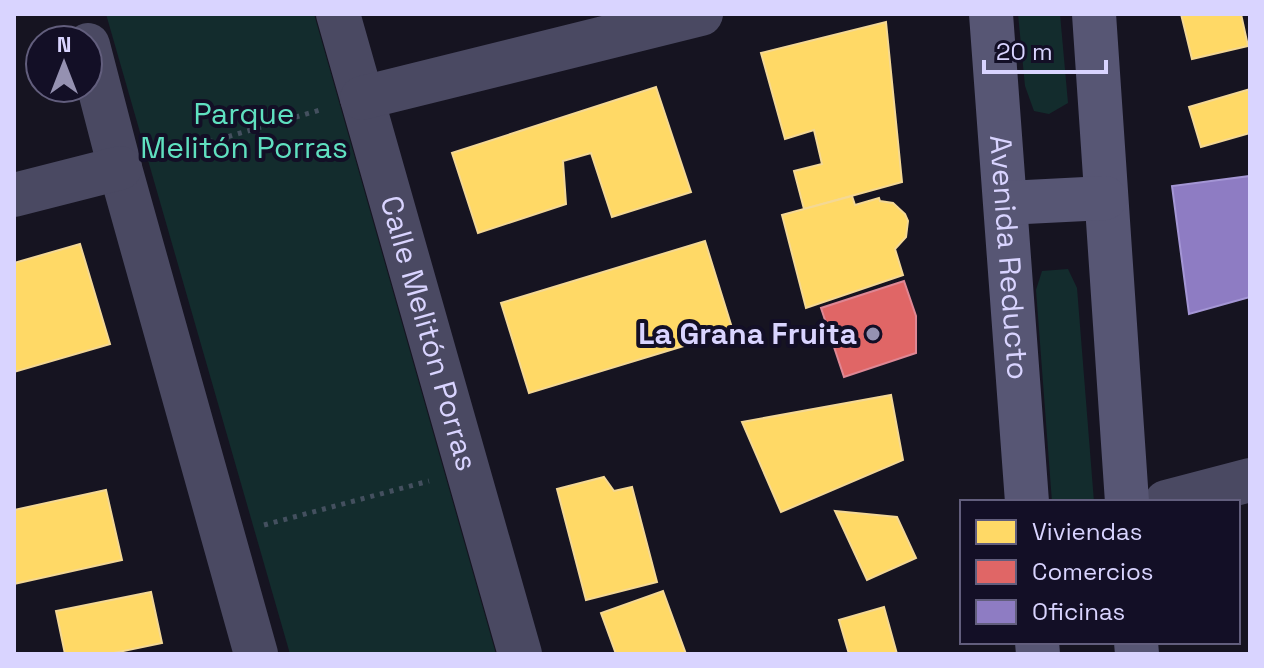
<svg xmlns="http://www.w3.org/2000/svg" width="1264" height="668" font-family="'Space Grotesk',sans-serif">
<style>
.green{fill:#132c2d}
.homes{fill:#ffd966;stroke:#f4d894;stroke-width:2}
.shops{fill:#e06666;stroke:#de8794;stroke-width:2}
.offices{fill:#8e7cc3;stroke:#a496d5;stroke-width:2}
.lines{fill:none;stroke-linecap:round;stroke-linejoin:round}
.path{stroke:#44505f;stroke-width:5;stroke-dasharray:4 6;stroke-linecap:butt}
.minor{stroke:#4a4962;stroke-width:44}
.secondary{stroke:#575674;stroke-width:44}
.poi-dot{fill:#9591b1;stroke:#130f26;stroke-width:3}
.labels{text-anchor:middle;stroke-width:8;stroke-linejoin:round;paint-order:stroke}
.park-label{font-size:30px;fill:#5fe0c0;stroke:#130f26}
.street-label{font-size:30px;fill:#d9d4ff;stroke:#130f26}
.poi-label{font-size:30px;font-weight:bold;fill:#d9d4ff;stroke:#130f26;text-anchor:end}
</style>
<rect width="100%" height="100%" fill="#161421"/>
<g class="green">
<polygon points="106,14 314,14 496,654 290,654"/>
<polygon points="1018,14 1060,14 1068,103 1049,114 1034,111 1025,86"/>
<polygon points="1068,269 1077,288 1094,502 1052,502 1036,290 1042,271"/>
</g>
<g class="homes">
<polygon points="1181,14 1241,14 1248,46 1192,59"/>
<polygon points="886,22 902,182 804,209 794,171 822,164 814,130 785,139 761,53"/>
<polygon points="656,87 691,192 612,217 591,153 563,161 566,204 478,233 452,153"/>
<polygon points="1250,89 1250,133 1201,147 1189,107"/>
<polygon points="852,196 855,205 879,198 880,201 893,203 905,214 908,221 906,237 895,249 903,275 806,308 782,215"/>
<polygon points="705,241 733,331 529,393 501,303"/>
<polygon points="80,244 110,344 14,372 14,263"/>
<polygon points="891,395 903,460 781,512 742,422"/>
<polygon points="604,477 614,491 632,487 657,582 586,600 557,489"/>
<polygon points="106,490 122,560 14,584 14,510"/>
<polygon points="835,511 897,517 916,558 867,580"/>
<polygon points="663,591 686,654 616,654 601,613"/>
<polygon points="151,592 162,643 109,654 65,654 56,611"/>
<polygon points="884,607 897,654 849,654 839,620"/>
</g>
<polygon class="shops" points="904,281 916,316 916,353 844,377 821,308"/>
<polygon class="offices" points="1250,176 1250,297 1189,314 1172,186"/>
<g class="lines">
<g class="path">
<polyline points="161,156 320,110"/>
<polyline points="264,525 429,481"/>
</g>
<g class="minor">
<path id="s1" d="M338,14L520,654"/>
<polyline points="88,45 120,168 256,654"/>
<polyline points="362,98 701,14"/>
<polyline points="14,195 120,168"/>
<polyline points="1166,502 1250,480"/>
</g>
<g class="secondary">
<path id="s2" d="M991,14L1027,502"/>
<polyline points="1094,14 1127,502"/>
<polyline points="1006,203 1105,198"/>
<polyline points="1037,642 1038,654"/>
<polyline points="1136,642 1137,654"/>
</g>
</g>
<circle class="poi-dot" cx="873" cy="334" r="8"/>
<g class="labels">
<g class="park-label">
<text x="244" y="124">Parque<tspan x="244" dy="34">Melitón Porras</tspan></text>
</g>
<g class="street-label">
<text dy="10" stroke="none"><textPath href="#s2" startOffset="244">Avenida Reducto</textPath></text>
<text dy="10" stroke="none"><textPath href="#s1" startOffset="332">Calle Melitón Porras</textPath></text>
</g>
<g class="poi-label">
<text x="857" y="344">La Grana Fruita</text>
</g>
</g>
<rect width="1264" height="668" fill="none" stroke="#d9d4ff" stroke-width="32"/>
<rect x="960" y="500" width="280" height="144" fill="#130f26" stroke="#625e7d" stroke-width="2"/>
<rect x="976" y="520" width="40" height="24" fill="#ffd966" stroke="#625e7d" stroke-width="2"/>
<text x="1032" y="540" font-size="24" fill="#d9d4ff">Viviendas</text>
<rect x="976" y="560" width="40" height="24" fill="#e06666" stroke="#625e7d" stroke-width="2"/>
<text x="1032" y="580" font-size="24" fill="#d9d4ff">Comercios</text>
<rect x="976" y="600" width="40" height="24" fill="#8e7cc3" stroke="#625e7d" stroke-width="2"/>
<text x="1032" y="620" font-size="24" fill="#d9d4ff">Oficinas</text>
<g transform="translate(64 64)"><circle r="38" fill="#130f26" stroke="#625e7d" stroke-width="2"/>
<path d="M0-6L14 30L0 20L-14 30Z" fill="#9591b1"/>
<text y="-12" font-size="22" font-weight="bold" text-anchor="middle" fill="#d9d4ff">N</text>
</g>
<path d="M984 60v12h122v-12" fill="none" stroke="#d9d4ff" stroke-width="4"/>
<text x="996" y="60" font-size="24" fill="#d9d4ff" stroke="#130f26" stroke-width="6" paint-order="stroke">20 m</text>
</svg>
